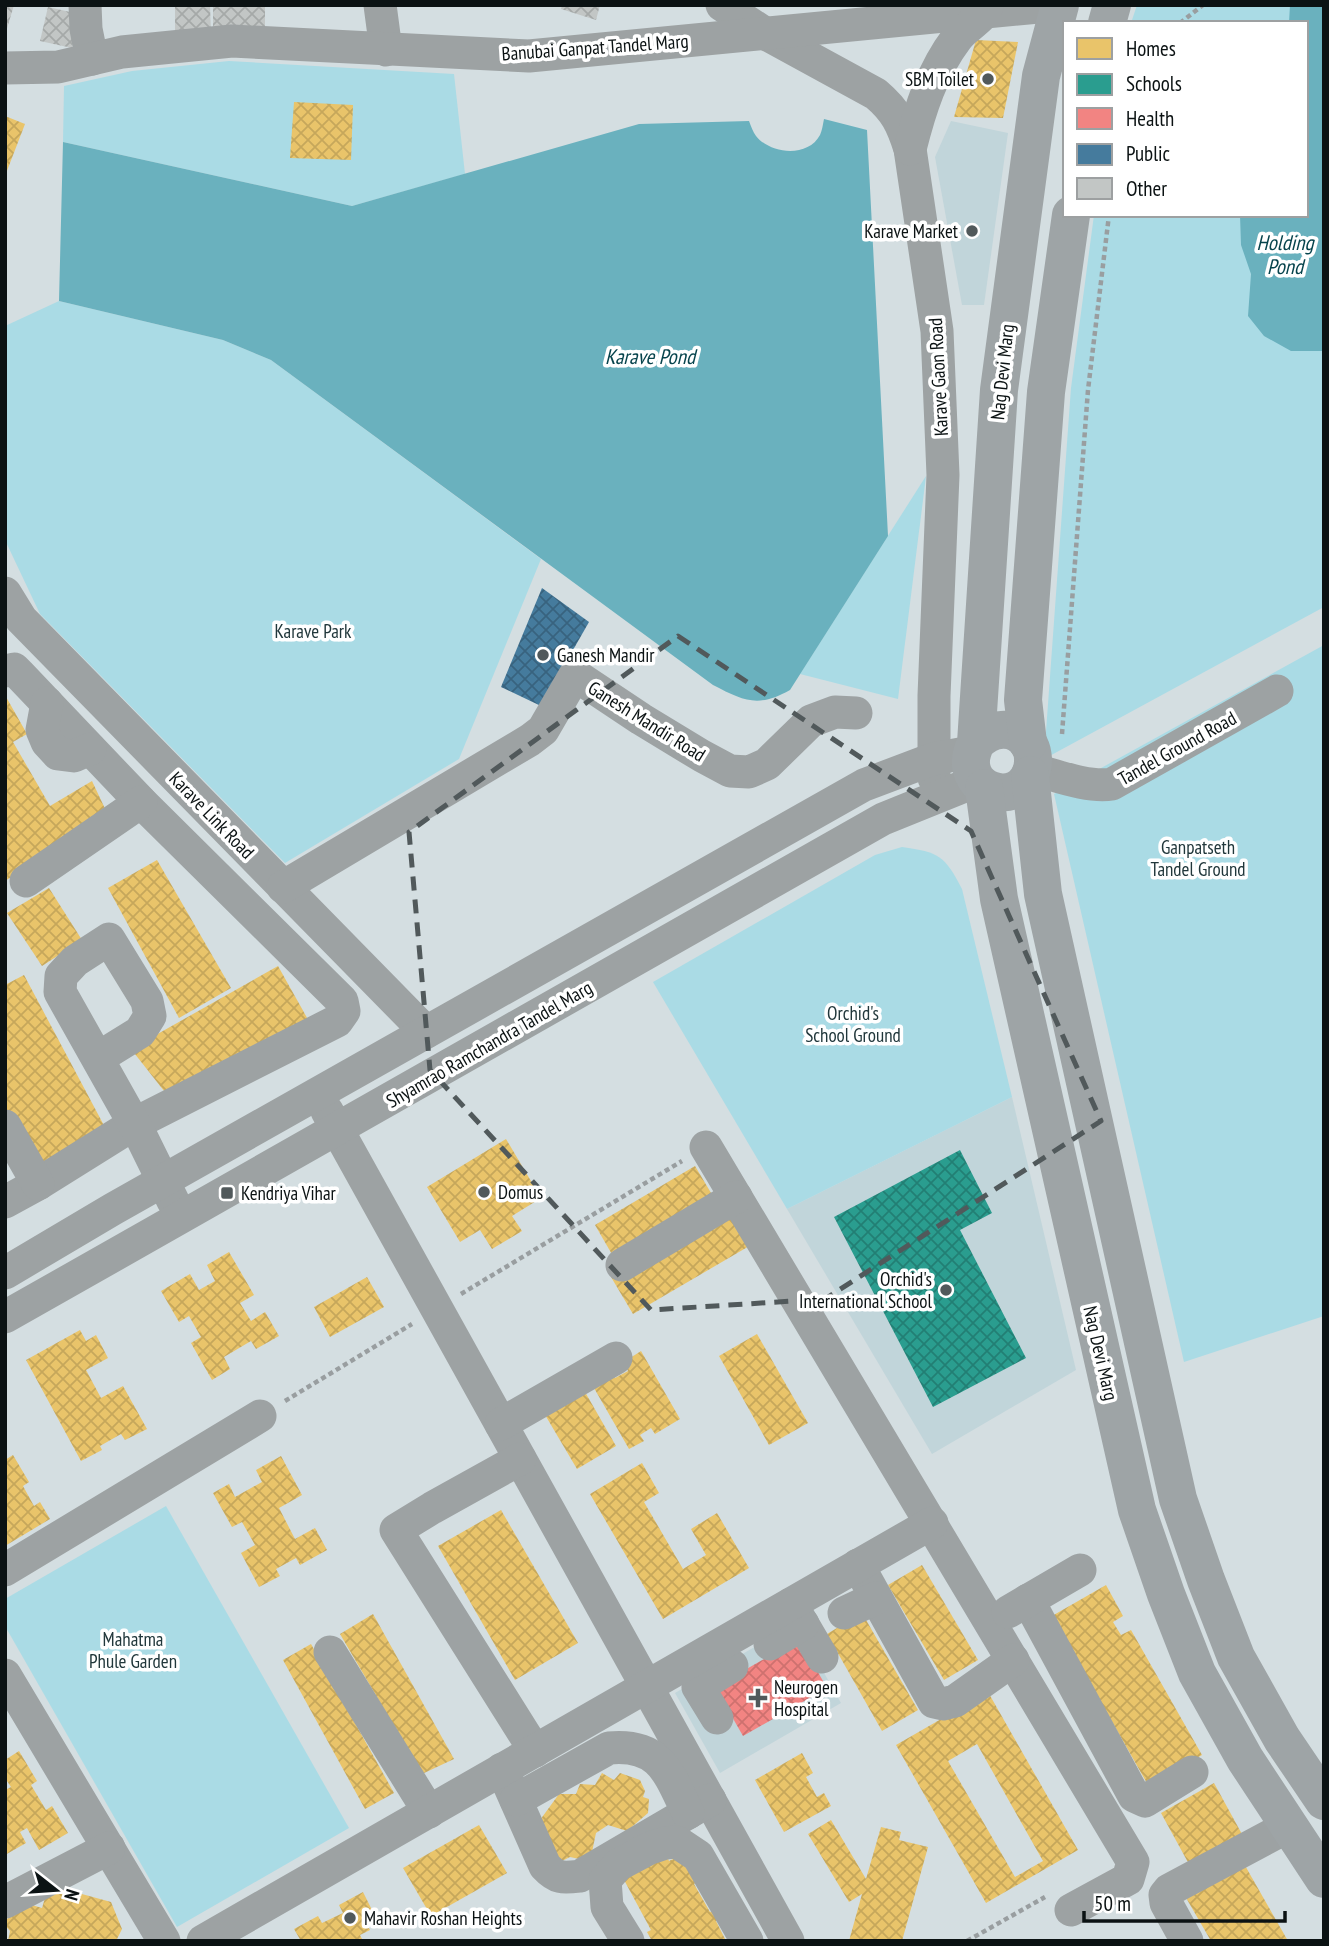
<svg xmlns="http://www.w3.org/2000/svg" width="1329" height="1946" font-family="'PT Sans Narrow',sans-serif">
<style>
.built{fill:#c1d5da}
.park{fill:#aadbe5}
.water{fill:#6ab1be}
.homes{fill:url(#homes-cross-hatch);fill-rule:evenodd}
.schools{fill:url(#schools-cross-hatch)}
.health{fill:url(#health-cross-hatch)}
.public{fill:url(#public-cross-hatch)}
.building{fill:url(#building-cross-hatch)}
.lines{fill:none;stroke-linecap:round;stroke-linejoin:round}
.path{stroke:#999ea0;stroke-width:4.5;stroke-dasharray:5 3.5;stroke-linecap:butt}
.minor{stroke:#9da2a3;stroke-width:33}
.major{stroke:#9ea4a6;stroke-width:38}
.marked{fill:none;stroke:#51595b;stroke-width:5;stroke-dasharray:14 9;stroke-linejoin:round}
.poi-dot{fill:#51595b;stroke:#fff;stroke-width:2.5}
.labels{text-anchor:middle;stroke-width:7;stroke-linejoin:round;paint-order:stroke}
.street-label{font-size:19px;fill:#0b1213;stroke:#fff}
.poi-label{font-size:19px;fill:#0b1213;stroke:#fff;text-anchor:start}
.park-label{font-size:19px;fill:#21373b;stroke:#fff}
.water-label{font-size:21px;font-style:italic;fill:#07444d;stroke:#fff}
</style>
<defs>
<pattern id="homes-cross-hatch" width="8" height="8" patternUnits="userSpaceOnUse" patternTransform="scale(1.75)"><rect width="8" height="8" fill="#e9c46a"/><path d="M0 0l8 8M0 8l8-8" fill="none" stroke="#c6a75b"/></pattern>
<pattern id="schools-cross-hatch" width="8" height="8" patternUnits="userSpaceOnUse" patternTransform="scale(1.75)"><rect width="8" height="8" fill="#2a9d8f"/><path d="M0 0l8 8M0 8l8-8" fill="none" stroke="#227f74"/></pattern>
<pattern id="health-cross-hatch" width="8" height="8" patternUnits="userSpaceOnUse" patternTransform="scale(1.75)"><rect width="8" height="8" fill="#f28482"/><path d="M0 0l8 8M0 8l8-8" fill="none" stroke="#ce716f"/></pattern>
<pattern id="public-cross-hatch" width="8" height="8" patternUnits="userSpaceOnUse" patternTransform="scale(1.75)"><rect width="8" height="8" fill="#457b9d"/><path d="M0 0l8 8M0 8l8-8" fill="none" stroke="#38637f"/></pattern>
<pattern id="building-cross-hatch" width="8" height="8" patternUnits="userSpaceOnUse" patternTransform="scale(1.75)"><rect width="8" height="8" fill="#c2c6c5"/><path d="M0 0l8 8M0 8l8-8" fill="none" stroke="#a5a9a8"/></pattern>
</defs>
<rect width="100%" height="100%" fill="#d4dee1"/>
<g class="built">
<polygon points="951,121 1008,133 984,305 962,305 935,157"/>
<polygon points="1012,1097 1076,1370 932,1454 787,1209"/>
<polygon points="796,1623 841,1703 720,1773 675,1693"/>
</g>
<g class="park">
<polygon points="1137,5 1324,5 1324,607 1044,759 1071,388 1094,215 1306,215 1306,23 1131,23"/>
<polygon points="229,61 454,74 465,174 352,206 63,142 64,86 132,71"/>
<polygon points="59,301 223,340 271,360 541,559 459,759 285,863 40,614 5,540 5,326"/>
<polygon points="926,476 898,699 800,674"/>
<polygon points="1324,645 1324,1316 1184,1362 1054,794"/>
<path d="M902,847C939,852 945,856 962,889L1012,1097L787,1209L653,982L875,855Z"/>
<polygon points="166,1506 349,1828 177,1927 5,1626 5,1599"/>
</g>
<g class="water">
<polygon points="1290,5 1324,5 1324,351 1291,351 1264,336 1248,316 1251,274 1241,245 1240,215 1306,215 1306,23 1289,23"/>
<path d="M824,119L867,130L888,536L790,690C758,708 744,701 713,685L271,360L223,340L59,301L63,142L352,206L639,124L749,121C751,126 753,132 756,136C770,154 808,158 820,135C822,131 823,124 824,119Z"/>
</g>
<g class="homes">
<polygon points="976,40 1018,42 1003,118 954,117"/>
<polygon points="294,102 353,105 351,160 290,158"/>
<polygon points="5,116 25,124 5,176"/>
<polygon points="5,695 27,734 13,742 50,806 92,781 108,815 5,881"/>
<polygon points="157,860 231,988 179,1018 108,888"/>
<polygon points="49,888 82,940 42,966 7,913"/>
<polygon points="278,966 315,1032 168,1096 131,1049"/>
<polygon points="24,975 108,1133 39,1170 5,1106 5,985"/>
<polygon points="506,1139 541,1198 512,1216 522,1231 492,1249 480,1230 460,1242 427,1187"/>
<polygon points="695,1166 717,1203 617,1263 595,1225"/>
<polygon points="729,1207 751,1245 633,1314 611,1277"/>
<polygon points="229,1252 254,1295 240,1303 251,1321 265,1312 279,1336 256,1349 251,1341 224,1357 230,1369 212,1380 191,1343 201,1337 189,1316 179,1322 161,1291 190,1274 199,1290 215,1281 207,1265"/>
<polygon points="367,1277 384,1307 330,1337 314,1307"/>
<polygon points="80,1330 86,1341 96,1335 108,1358 86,1370 101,1398 123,1386 147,1429 125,1440 121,1434 100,1446 102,1450 81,1461 26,1360"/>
<polygon points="757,1334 808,1423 769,1445 719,1356"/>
<polygon points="641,1351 680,1419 655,1434 651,1428 640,1435 644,1441 629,1449 590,1381 610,1370 615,1378 628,1371 624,1362"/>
<polygon points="581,1385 616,1446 577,1469 541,1408"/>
<polygon points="13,1455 29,1482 23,1486 34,1506 40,1502 50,1519 5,1546 5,1460"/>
<polygon points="281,1456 302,1495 279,1508 295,1539 315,1528 327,1550 300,1565 296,1558 276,1569 280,1576 259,1587 241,1553 255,1545 242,1522 232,1527 213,1493 229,1484 235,1497 262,1482 256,1470"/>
<polygon points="642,1463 659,1493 644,1502 683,1569 706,1555 691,1529 717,1513 749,1568 663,1619 590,1494"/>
<polygon points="501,1510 578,1643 515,1680 438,1546"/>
<polygon points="922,1565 978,1660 944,1680 888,1585"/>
<polygon points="1106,1585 1123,1616 1113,1622 1121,1635 1131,1630 1202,1755 1148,1785 1052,1616"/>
<polygon points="862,1613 918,1710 882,1731 827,1634"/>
<polygon points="373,1614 454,1759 422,1774 340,1634"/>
<polygon points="311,1644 394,1793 365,1809 283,1660"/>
<path d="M988,1692L1078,1850L986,1903L896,1745ZM977,1744L1043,1861L1015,1877L948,1761Z"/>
<polygon points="19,1751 37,1781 31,1785 46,1810 52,1806 68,1833 39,1850 27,1828 20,1832 26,1843 5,1855 5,1790 11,1787 5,1778 5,1760"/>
<polygon points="802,1753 813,1773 806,1777 817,1797 824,1793 831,1806 784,1832 755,1780"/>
<polygon points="602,1773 614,1780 620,1773 640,1780 645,1791 643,1797 649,1799 648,1813 627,1831 608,1825 596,1833 592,1852 579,1859 570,1857 562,1861 538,1838 540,1820 559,1794 576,1794 580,1784 595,1785"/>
<polygon points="1214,1783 1243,1836 1190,1866 1161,1813"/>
<polygon points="831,1820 866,1879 881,1827 901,1832 899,1840 928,1847 902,1941 879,1941 871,1939 871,1941 849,1941 862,1894 849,1902 808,1834"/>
<polygon points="479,1825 507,1873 431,1916 403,1868"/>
<polygon points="666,1854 669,1861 681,1855 704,1879 694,1884 710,1912 719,1907 725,1916 716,1921 726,1941 652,1941 647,1932 651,1930 623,1878"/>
<polygon points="1243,1862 1288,1941 1211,1941 1185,1896"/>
<polygon points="49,1885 111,1902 122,1929 116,1941 8,1941 10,1931 5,1925 5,1921 25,1903 42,1908"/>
<polygon points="363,1892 374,1914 364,1919 370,1930 360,1935 363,1941 301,1941 294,1929 318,1916 322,1923 343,1913 339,1905"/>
</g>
<polygon class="schools" points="960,1150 992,1213 960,1230 1026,1358 933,1407 834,1217"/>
<polygon class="health" points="799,1639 827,1688 743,1736 715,1687"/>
<polygon class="public" points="542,588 589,622 541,706 501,687"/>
<g class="building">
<polygon points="5,5 14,5 6,32 5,32"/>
<polygon points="175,5 210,5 211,35 175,36"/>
<polygon points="213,5 265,5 265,27 213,29"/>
<polygon points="562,5 600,5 596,20 561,9"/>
<polygon points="48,7 79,14 72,48 40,41"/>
</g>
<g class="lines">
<g class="path">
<polyline points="1180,23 1203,5"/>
<polyline points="1062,734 1088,390 1109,215"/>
<polyline points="461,1294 682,1161"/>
<polyline points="285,1401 412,1324"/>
<polyline points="967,1941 1045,1897"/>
</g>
<g class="minor">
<polyline points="85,5 86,29 92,59"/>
<polyline points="380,5 386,50"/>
<path d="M722,5L766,34L876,94C896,111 902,124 910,149L937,331L943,475L934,696V778"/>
<polyline points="5,68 58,67 122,52 232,41 529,56 1060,5"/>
<path d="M910,149C920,109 932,71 957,38C966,26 982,20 987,6"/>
<polyline points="5,593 21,619 426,1032"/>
<polyline points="5,671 14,669 19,674 141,802 342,1001 344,1011 337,1021 134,1124 38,1184 5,1202"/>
<polyline points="47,703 42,730 47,742 58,754 74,756 90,749"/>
<path d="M1032,769C1055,775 1088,788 1112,784L1277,691"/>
<polyline points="26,881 141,802"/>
<polyline points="283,887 530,740 543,730 575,675 641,719 702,756 730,771 749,772 767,764 811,721 835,712 856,713"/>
<polyline points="98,1058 140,1032 150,1016 147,1001 109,939 75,961 61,976 60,992 141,1136 173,1201"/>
<polyline points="327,1111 788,1941"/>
<polyline points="5,1126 38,1184"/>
<polyline points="706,1147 1133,1862 1128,1879 1071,1910"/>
<polyline points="622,1265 736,1197"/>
<polyline points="5,1273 113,1209 864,785 933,759 971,752"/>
<polyline points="5,1317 883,819 977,781"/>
<polyline points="501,1424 616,1358"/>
<polyline points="520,1459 432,1508 396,1530 535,1751"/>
<polyline points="858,1565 934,1702 943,1704 955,1701 1013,1660"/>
<polyline points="5,1570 260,1416"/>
<polyline points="1028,1600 1134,1796 1145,1801 1192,1772"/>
<polyline points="791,1604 822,1657"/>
<polyline points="1008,1612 1080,1570"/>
<polyline points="844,1613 876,1598"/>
<polyline points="770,1644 803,1624"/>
<polyline points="330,1652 429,1812"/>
<polyline points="5,1675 164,1941"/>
<polyline points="717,1718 698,1687 732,1666"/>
<path d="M502,1769L545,1866C557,1879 563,1878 580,1876L710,1800"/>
<path d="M516,1800L609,1748C661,1743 669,1774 688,1813"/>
<polyline points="5,1902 109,1848"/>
<polyline points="203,1941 932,1523"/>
<polyline points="628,1941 607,1907 605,1880 618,1865 650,1848 665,1843 677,1842 698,1856 747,1941"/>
<polyline points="1187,1941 1166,1903 1165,1895 1169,1890 1289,1826"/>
</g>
<g class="major">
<polyline points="1107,23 1112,5"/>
<path d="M976,743C990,728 1014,723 1028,743C1033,750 1034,760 1032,769C1021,812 952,791 976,743L999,390L1041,76L1060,5"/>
<polyline points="1028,743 1023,700 1046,392 1071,215"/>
<polyline points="1030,775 1043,894 1178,1499 1206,1580 1236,1657 1282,1739 1324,1801"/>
<polyline points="984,788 999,899 1137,1510 1166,1594 1197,1673 1245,1759 1324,1879"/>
</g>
</g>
<path class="marked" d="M678,636L971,831L1101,1121L825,1299L651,1310L430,1070L409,832Z"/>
<g class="poi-dot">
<circle cx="988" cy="79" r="7"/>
<circle cx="972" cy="231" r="7"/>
<circle cx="543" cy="655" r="7"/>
<circle cx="484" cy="1192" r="7"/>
<rect x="220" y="1186" width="14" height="14" rx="3.5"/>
<circle cx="946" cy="1290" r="7"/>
<path d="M754.5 1687.5h7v7h7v7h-7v7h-7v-7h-7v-7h7z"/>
<circle cx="350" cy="1918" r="7"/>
</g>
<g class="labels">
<g class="street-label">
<text transform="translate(595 47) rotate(-4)" y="7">Banubai Ganpat Tandel Marg</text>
<text transform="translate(1002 372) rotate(-84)" y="7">Nag Devi Marg</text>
<text transform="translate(938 377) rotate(-93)" y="7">Karave Gaon Road</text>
<text transform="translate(647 721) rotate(32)" y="7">Ganesh Mandir Road</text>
<text transform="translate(1177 748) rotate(-29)" y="7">Tandel Ground Road</text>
<text transform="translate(212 815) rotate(46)" y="7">Karave Link Road</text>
<text transform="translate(489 1044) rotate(-30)" y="7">Shyamrao Ramchandra Tandel Marg</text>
<text transform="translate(1101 1353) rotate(77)" y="7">Nag Devi Marg</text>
</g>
<g class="poi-label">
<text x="974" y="86" text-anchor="end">SBM Toilet</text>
<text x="958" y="238" text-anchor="end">Karave Market</text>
<text x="557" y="662">Ganesh Mandir</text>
<text x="498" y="1199">Domus</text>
<text x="241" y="1200">Kendriya Vihar</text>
<text x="932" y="1286" text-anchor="end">Orchid's<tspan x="932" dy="22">International School</tspan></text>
<text x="774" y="1694">Neurogen<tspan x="774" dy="22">Hospital</tspan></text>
<text x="364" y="1925">Mahavir Roshan Heights</text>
</g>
<g class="park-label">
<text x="313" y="638">Karave Park</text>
<text x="1198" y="854">Ganpatseth<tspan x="1198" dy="22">Tandel Ground</tspan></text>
<text x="853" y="1020">Orchid's<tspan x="853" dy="22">School Ground</tspan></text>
<text x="133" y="1646">Mahatma<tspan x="133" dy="22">Phule Garden</tspan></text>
</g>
<g class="water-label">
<text x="1285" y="250">Holding<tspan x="1285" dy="24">Pond</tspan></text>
<text x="650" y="364">Karave Pond</text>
</g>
</g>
<rect width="1329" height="1946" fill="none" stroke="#0b1213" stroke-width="14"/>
<rect x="1063" y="21" width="245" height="196" fill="#ffffff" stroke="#9da0a1" stroke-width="2"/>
<rect x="1077" y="38" width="35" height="21" fill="#e9c46a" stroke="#9da0a1" stroke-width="2"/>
<text x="1126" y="56" font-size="21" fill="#0b1213">Homes</text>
<rect x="1077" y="74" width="35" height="21" fill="#2a9d8f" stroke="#9da0a1" stroke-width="2"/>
<text x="1126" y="91" font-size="21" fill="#0b1213">Schools</text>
<rect x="1077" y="108" width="35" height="21" fill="#f28482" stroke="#9da0a1" stroke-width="2"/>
<text x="1126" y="126" font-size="21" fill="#0b1213">Health</text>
<rect x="1077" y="144" width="35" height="21" fill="#457b9d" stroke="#9da0a1" stroke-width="2"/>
<text x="1126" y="161" font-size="21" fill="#0b1213">Public</text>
<rect x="1077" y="178" width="35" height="21" fill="#c2c6c5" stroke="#9da0a1" stroke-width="2"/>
<text x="1126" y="196" font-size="21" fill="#0b1213">Other</text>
<g transform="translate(56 1890) rotate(107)" stroke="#ffffff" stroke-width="5" paint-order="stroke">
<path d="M0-5L12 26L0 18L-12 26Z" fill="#0b1213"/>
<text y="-10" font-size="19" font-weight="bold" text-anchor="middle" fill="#0b1213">N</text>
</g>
<path d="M1084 1911v10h201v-10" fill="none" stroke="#0b1213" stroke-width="3.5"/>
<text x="1094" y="1911" font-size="21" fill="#0b1213" stroke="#ffffff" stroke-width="5" paint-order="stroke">50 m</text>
</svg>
